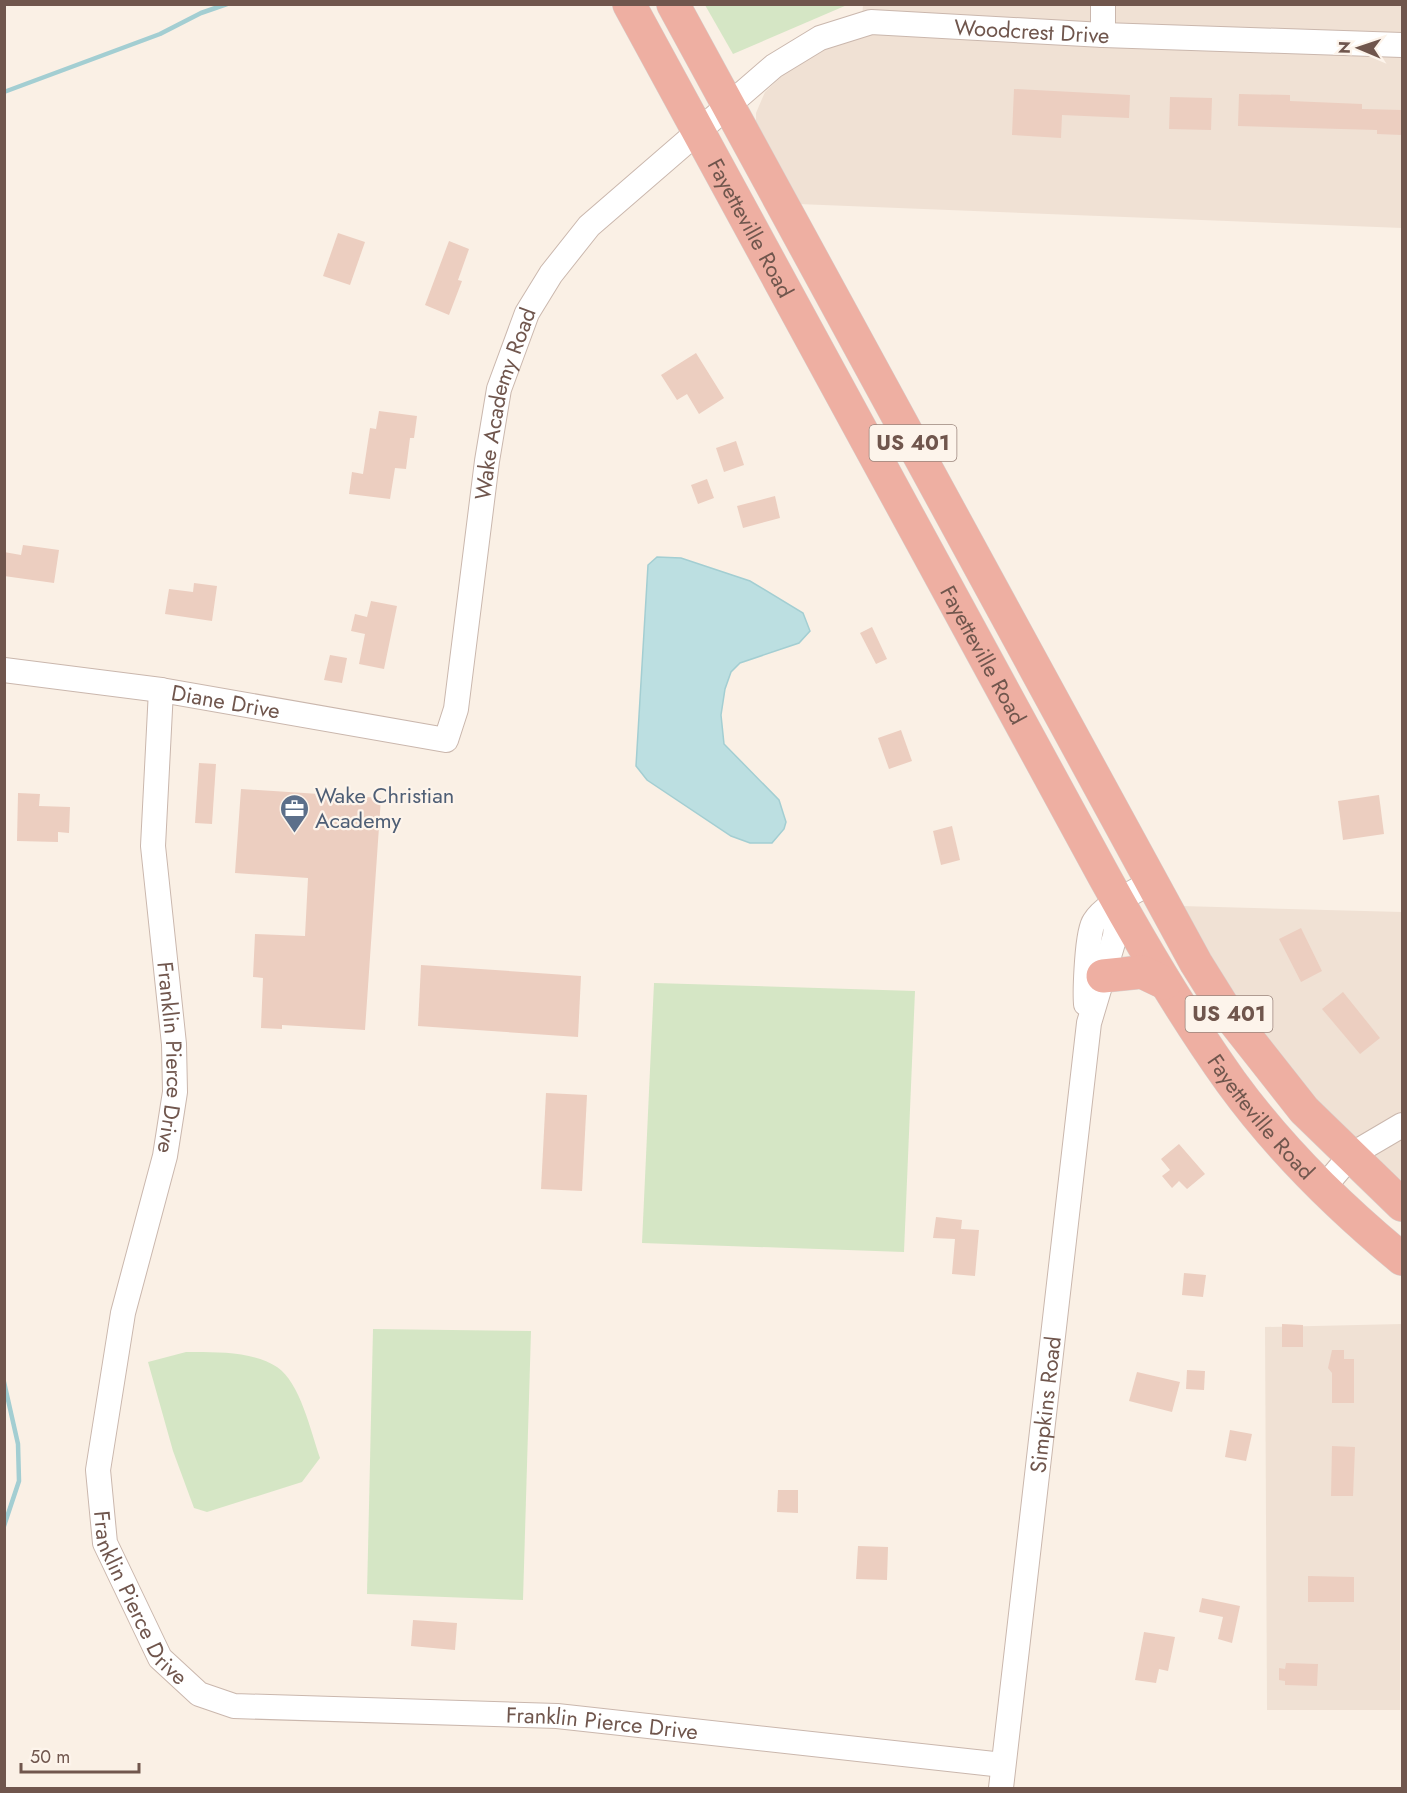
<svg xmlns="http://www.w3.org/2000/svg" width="1407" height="1793" font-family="Jost,sans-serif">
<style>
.residential{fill:#f0e1d4}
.green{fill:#d5e6c5}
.water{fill:#bcdfe1;stroke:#a3ced2;stroke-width:1.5}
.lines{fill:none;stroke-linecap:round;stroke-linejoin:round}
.stream{stroke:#a3ced2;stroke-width:4.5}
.building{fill:#eccec0}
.minor-casing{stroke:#cab7ad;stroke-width:26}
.highway-casing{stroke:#d7d0cd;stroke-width:34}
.minor{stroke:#fff;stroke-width:24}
.highway{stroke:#eeafa2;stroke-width:33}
.labels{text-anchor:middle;stroke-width:4.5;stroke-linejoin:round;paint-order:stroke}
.shield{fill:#fdf4eb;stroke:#9a857c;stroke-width:1.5}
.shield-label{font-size:21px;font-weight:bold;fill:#70564d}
.street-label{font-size:22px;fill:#70564d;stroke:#fdf4eb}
.service-label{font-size:22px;fill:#4e5e75;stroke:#fdf4eb;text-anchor:start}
</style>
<rect width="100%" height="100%" fill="#faf0e5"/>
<g class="residential">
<polygon points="863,5 1402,5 1402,228 798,204 756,129 756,113 765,92 797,62 832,41 861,32"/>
<polygon points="1181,906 1402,912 1402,1192 1309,1101 1237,1001"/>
<polygon points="1402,1324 1400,1710 1267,1710 1265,1327"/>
</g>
<g class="green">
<polygon points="705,5 847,5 733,54"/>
<polygon points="654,983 915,991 904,1252 642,1243"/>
<polygon points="373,1329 531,1331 523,1600 367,1594"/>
<path d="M186,1352C214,1352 253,1351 277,1367C300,1382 311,1432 320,1458L302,1482L207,1512L194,1508L173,1451L148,1362Z"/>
</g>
<polygon class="water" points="657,557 681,558 750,581 803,613 810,631 799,643 740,663 731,672 725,689 721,715 724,744 779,800 786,822 784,829 772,843 750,843 731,836 647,780 636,766 648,565"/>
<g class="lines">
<g class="stream">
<polyline points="4,92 160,34 201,13 227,4"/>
<polyline points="4,1382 18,1444 19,1481 4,1526"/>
</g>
</g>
<g class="building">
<polygon points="1014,89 1130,95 1129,118 1062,115 1061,138 1012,135"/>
<polygon points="1239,94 1290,95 1290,101 1362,104 1362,109 1402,110 1402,135 1377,134 1377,130 1238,126"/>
<polygon points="1170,97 1212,98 1211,130 1169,129"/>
<polygon points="338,233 365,242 350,285 323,276"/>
<polygon points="449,241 469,249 458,280 462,281 449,315 425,305"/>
<polygon points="696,353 724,398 699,414 687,394 677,400 661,375"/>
<polygon points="379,411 417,416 414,438 410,438 406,469 395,468 390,499 349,494 352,472 363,474 370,428 376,429"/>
<polygon points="736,441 744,465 724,472 716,448"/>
<polygon points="707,479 714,498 698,504 691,485"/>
<polygon points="775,496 780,518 743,528 737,506"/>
<polygon points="23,545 59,550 54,583 4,576 4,552 21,555"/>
<polygon points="194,583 217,586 212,621 165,614 169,589 193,592"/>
<polygon points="371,601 397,606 384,669 359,664 365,634 351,631 355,614 367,617"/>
<polygon points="872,627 887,659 876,664 860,633"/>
<polygon points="330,655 347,658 342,683 324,680"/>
<polygon points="901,730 912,761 889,769 878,738"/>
<polygon points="199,763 216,764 212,824 195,823"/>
<polygon points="241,789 381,798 365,1030 282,1025 282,1029 261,1028 263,978 253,977 255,934 305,936 308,878 235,873"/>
<polygon points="18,793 40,794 39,806 70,807 69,833 58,832 58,842 17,841"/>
<polygon points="1379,795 1384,834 1343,840 1338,801"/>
<polygon points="952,826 960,860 941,865 933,831"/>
<polygon points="1301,928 1322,971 1301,982 1279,939"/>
<polygon points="421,965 581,976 578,1037 418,1026"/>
<polygon points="1343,992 1380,1038 1360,1054 1322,1009"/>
<polygon points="546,1093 587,1095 582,1191 541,1189"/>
<polygon points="1179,1144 1205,1174 1187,1189 1179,1181 1172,1188 1162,1176 1170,1170 1161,1159"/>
<polygon points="936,1217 962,1220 961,1229 979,1230 975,1276 952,1274 955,1239 933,1238"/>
<polygon points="1184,1273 1206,1275 1203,1297 1182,1295"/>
<polygon points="1282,1324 1303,1325 1303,1347 1282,1347"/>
<polygon points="1332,1350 1344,1350 1344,1359 1354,1359 1354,1403 1332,1403 1332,1373 1328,1368"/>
<polygon points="1187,1370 1205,1371 1204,1390 1186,1389"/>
<polygon points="1137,1372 1180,1382 1172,1412 1129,1401"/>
<polygon points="1230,1430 1252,1434 1246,1461 1225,1457"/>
<polygon points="1332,1446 1355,1447 1353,1496 1331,1496"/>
<polygon points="778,1490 798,1490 798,1513 777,1512"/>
<polygon points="858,1546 888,1547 887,1580 856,1579"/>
<polygon points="1308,1576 1354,1577 1354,1602 1308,1602"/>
<polygon points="1202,1598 1240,1606 1232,1643 1218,1639 1223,1617 1199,1612"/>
<polygon points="413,1620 457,1623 455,1650 411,1646"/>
<polygon points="1144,1632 1175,1637 1168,1671 1159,1669 1156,1683 1135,1680"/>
<polygon points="1286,1663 1318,1664 1317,1686 1285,1685 1285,1681 1279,1680 1279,1668 1285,1669"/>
</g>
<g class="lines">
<defs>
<g id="minor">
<polyline points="1103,35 1103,4"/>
<path id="s1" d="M4,670L161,690L446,740L456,709L487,461L499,389L527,313L551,274L589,226L774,66L820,38L871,22L1103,35L1402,45"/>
<path id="s2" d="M161,690L153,846L174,1044L175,1092L165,1156L123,1313L98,1470L105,1543L160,1658L199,1694L234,1706L557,1716L1003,1765"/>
<path d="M1086,1004C1085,991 1087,931 1094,922C1105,904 1134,893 1151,882"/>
<polyline points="1324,1187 1351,1155 1402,1125"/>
<path id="s3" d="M1001,1788L1089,1023L1115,936L1118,903"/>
</g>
<g id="highway">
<path id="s4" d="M629,4L1104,876C1143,947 1184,1016 1231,1082C1279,1148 1340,1208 1402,1259"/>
<polyline points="673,4 1196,963 1226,1011 1304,1110 1402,1205"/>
<polyline points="1103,976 1142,972 1165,983"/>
</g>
</defs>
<use href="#minor" class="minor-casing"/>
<use href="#highway" class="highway-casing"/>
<use href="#minor" class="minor"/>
<use href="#highway" class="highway"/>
</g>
<defs>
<symbol id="office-pin" viewBox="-11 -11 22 30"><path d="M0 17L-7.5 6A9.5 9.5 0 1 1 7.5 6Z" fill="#5c6f8a" stroke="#fdf4eb"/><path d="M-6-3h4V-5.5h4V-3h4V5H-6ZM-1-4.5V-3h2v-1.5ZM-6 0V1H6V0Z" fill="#fff"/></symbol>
</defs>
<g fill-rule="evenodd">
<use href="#office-pin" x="278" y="792" width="33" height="45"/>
</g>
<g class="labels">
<g class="shield">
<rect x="869.5" y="425" width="87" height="36" rx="4.5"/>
<rect x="1185.5" y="996" width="87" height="36" rx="4.5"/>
</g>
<g class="shield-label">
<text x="913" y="450">US 401</text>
<text x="1229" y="1021">US 401</text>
</g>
<g class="street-label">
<text dy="8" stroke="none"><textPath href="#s1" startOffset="1504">Woodcrest Drive</textPath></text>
<text dy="8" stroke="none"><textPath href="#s4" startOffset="255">Fayetteville Road</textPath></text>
<text dy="8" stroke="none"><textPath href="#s1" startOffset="790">Wake Academy Road</textPath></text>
<text dy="8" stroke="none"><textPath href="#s4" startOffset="741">Fayetteville Road</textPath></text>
<text dy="8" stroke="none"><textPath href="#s1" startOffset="224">Diane Drive</textPath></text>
<text dy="8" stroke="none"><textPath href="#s2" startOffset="369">Franklin Pierce Drive</textPath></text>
<text dy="8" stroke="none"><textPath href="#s4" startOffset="1281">Fayetteville Road</textPath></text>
<text dy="8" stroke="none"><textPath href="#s3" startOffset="386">Simpkins Road</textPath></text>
<text dy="8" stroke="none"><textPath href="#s2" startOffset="927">Franklin Pierce Drive</textPath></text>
<text dy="8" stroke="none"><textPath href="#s2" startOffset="1449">Franklin Pierce Drive</textPath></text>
</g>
<g class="service-label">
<text x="315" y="803">Wake Christian<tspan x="315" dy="25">Academy</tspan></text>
</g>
</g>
<rect width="1407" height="1793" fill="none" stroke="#70564d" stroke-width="12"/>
<g transform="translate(1359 48) rotate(272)" stroke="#fdf4eb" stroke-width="4.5" paint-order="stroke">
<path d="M0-4.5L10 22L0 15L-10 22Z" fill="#70564d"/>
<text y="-9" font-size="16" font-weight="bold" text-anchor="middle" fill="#70564d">N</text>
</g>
<path d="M21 1763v9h118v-9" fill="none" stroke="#70564d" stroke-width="3"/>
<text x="30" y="1763" font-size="18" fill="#70564d" stroke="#fdf4eb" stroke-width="4.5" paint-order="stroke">50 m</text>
</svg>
